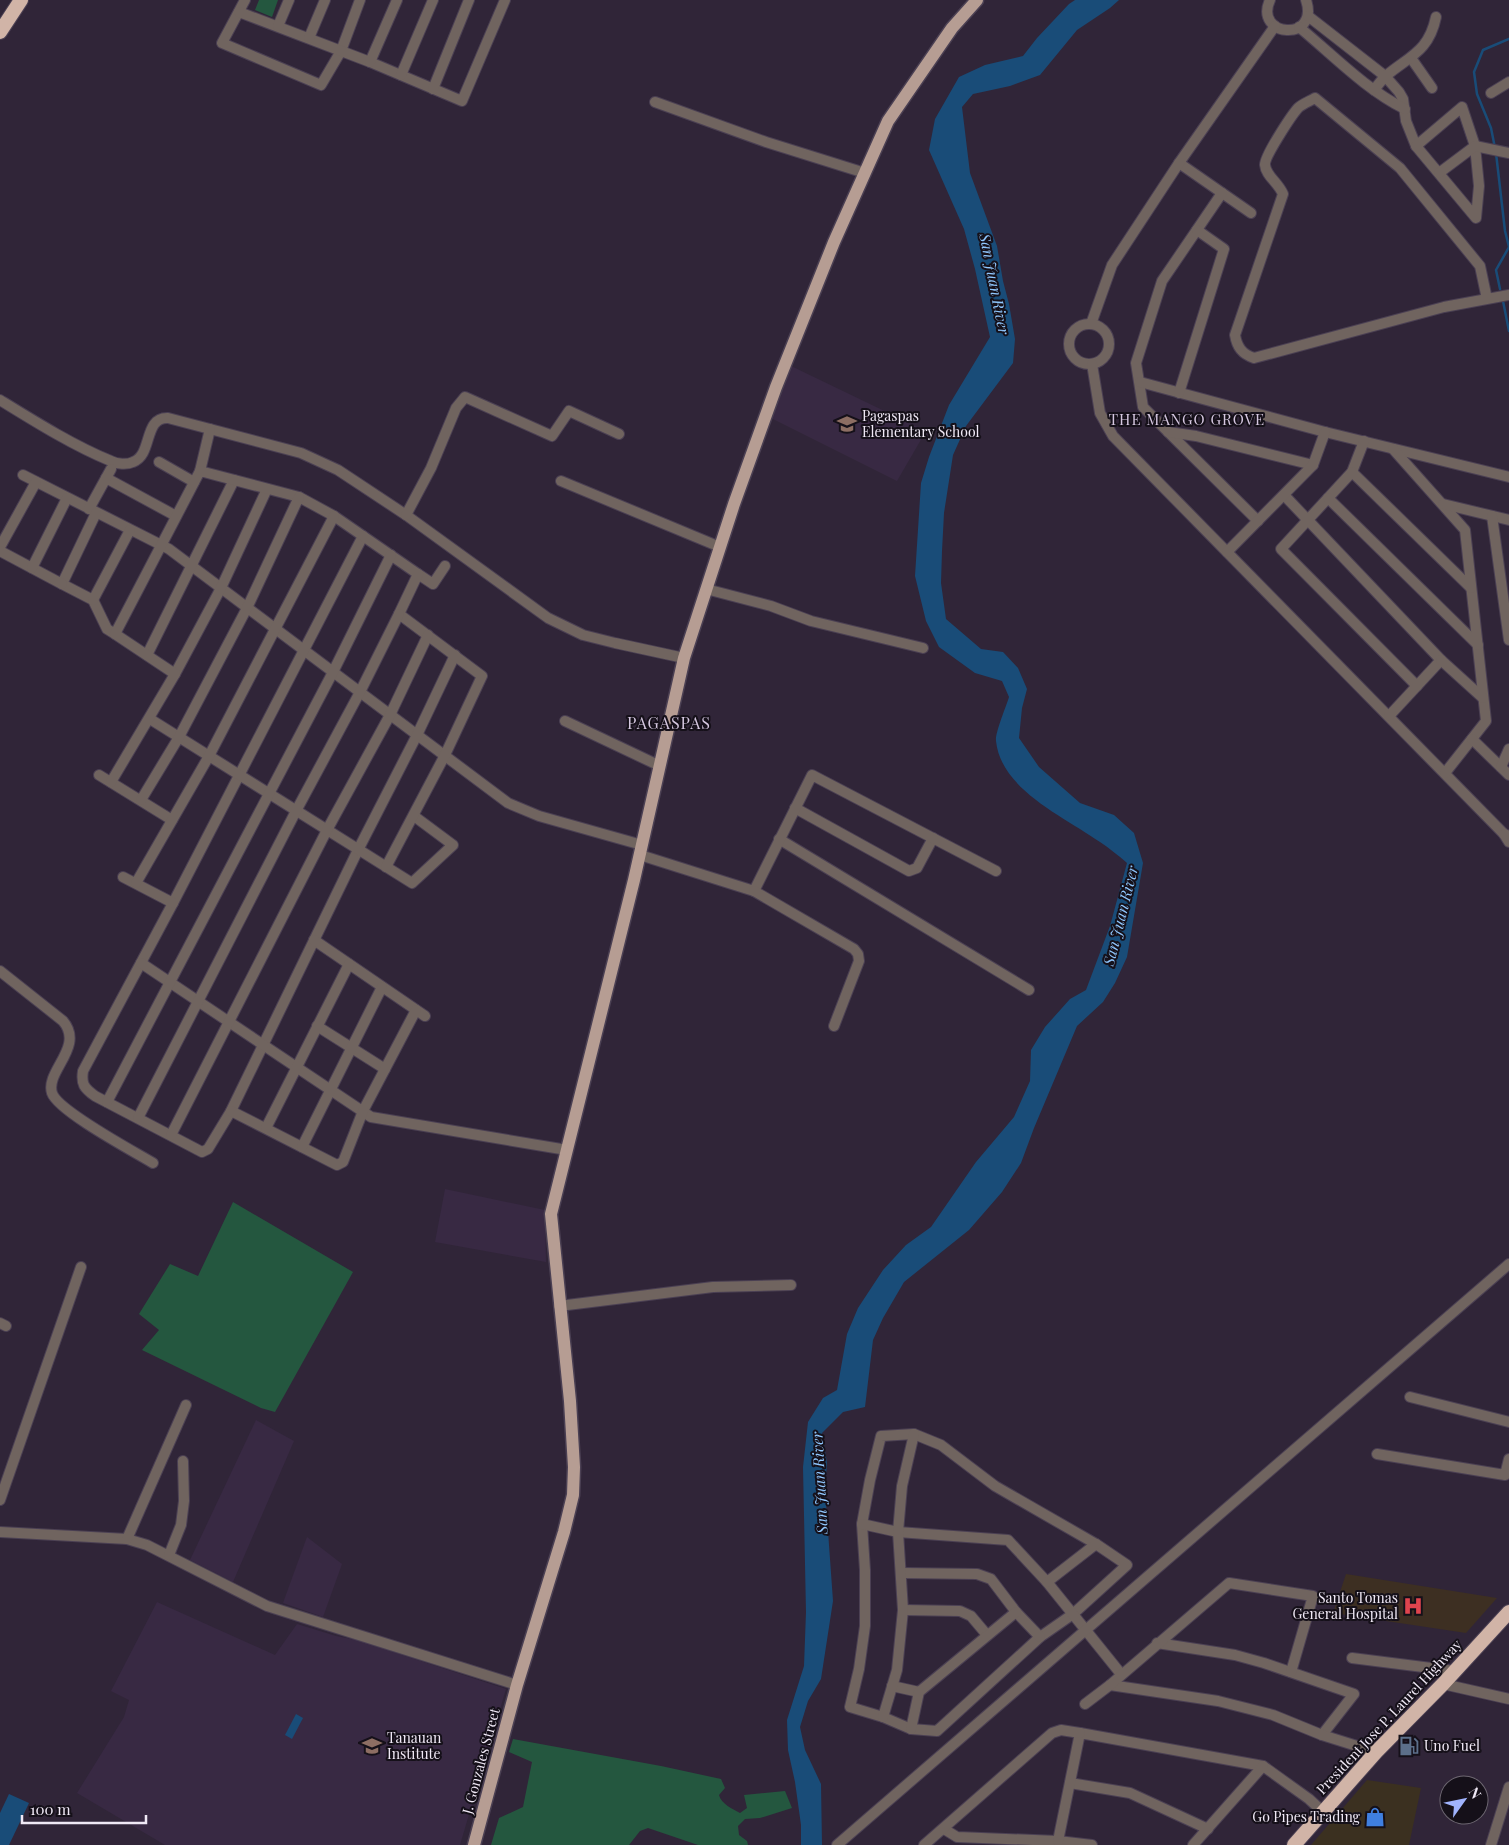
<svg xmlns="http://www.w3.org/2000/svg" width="1509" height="1845" font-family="'Playfair Display',serif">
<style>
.commercial{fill:#3b3020}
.built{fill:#382943}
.medical{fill:#3d2f22}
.green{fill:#24573f}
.water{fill:#194c78}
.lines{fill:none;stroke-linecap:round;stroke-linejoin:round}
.stream{stroke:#194c78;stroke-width:2.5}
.minor-casing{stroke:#4b4053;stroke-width:12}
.major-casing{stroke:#4b4053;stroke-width:15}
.highway-casing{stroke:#4b4053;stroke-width:16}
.minor{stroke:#70645f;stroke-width:10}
.major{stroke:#b69d93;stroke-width:12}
.highway{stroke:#d1b4a7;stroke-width:14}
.labels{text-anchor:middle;stroke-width:4;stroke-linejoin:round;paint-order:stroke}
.poi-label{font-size:14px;fill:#f0e9f6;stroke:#151019;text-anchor:start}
.street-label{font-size:14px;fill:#f0e9f6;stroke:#151019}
.water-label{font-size:15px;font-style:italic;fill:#90c7fe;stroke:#151019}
.neighbourhood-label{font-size:15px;letter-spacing:1px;fill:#d6c8e1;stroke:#151019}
.quarter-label{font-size:16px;letter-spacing:1px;fill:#d6c8e1;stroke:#151019}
</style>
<rect width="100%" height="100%" fill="#302538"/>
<polygon class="commercial" points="1367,1780 1421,1788 1409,1845 1311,1845"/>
<g class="built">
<polygon points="789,365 926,431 897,481 769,417"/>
<polygon points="445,1189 545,1210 546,1262 435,1242"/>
<polygon points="256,1420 294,1441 233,1582 190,1560"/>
<polygon points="307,1537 342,1564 323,1617 283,1603"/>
<polygon points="157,1602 275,1655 297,1624 336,1636 357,1640 506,1689 460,1845 165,1845 77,1793 124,1717 129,1700 111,1691"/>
</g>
<polygon class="medical" points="1346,1574 1497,1598 1466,1633 1333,1613"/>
<g class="green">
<polygon points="259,0 278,0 272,17 255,10"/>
<polygon points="233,1202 353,1272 275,1412 261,1408 142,1350 159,1330 139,1314 170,1264 198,1276"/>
<path d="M513,1739L661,1766L721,1779L725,1788L719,1795C721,1804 733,1809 740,1813L747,1808L744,1795L785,1791L792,1808L760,1818L745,1819L738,1826L739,1835L747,1841L748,1845H698L648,1828L640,1831L629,1845H491L499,1818L523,1807L532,1762L509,1752Z"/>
</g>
<g class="water">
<path d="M1075,0H1119L1110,8L1077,30L1040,75L1010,86L973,94L962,107L970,173L997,246L1003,281L1009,304L1015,339L1013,363L966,426L953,455L944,513L942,551L941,583L946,619L981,649L1003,652L1018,668L1027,689L1022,708L1019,738L1039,767L1080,803L1114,815L1134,833L1143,863L1127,957L1115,983L1103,1002L1077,1026L1034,1128L1021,1163L1002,1192L969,1230L904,1282L883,1318L873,1340L865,1407L843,1412L822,1433L827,1463L825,1489L833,1601L821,1679L808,1701L800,1727L805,1750L821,1784L822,1845H801V1825L795,1782L788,1750L787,1720L804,1666L806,1612L803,1467L808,1422L823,1398L837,1390L847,1334L858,1308L883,1270L906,1245L931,1227L976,1162L1014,1117L1030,1081L1031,1050L1045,1027L1070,999L1086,990L1110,926L1127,863C1119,856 1109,848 1100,842C1065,817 1001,790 996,741C995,733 1006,707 1009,697L1002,681L975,673L939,647L926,621L915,576L921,483L929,457L949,405L990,337L975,269L964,229L929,150L935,119L959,77L985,65L1023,56L1037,38L1069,4Z"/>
<polygon points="296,1714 303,1718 292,1739 285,1735"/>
<polygon points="9,1794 29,1803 9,1845 0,1845 0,1813"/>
</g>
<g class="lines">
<g class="stream">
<polyline points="1495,148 1491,128 1477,94 1474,72 1483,50 1509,39"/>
<polyline points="1496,153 1505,231 1509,247 1496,270 1500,289"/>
<polyline points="1503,301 1509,331"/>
</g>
<defs>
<g id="minor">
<polyline points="245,0 222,43 321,85 341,51 360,0"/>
<path d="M1270,0C1253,37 1320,43 1306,0"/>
<polyline points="239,12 370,62 462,101 505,0"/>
<polyline points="1308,16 1385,76 1399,92 1403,99 1406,121 1416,146"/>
<polyline points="278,26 289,0"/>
<path d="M1299,27C1333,55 1365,89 1405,109"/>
<polyline points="309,38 325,0"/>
<polyline points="1411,58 1432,88"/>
<polyline points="370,62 397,0"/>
<polyline points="401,75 433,0"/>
<polyline points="433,89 469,0"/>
<path d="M1374,90C1378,85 1382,79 1387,75C1410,56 1429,51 1436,17"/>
<polyline points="1491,93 1509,82"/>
<polyline points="655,102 766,142 865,173"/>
<polygon points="1462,107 1475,146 1479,186 1476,218 1416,146"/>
<polyline points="1179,163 1251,213"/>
<polyline points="1439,173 1475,146 1509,153"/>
<polyline points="1222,193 1162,281 1136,363 1143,407 1258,521"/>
<path d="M1487,299L1480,266L1400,168L1315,98C1310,101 1302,104 1298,108C1291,116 1264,157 1265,165C1266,176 1278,182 1283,194L1235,335C1237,347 1242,354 1254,358L1444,307L1509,295"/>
<polyline points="1091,324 1112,265 1179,163 1275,26"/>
<circle cx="1089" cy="344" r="20"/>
<polyline points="1092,364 1100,413 1113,436 1504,834"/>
<polyline points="1140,382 1325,432 1509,477"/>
<polyline points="1179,393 1224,249 1197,230"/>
<path d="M0,400C34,421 74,446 111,461C117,464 127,465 133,462C153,455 143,417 168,418L301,453L338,470L406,515L548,618L583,635L615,643L684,658"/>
<polyline points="1168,432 1196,436 1313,465"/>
<polyline points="1364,441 1352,472 1281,549 1417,686"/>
<polyline points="1393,449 1465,530 1486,721 1445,773"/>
<polyline points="159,462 194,482"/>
<polyline points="200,471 210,429"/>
<polyline points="1352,472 1471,588"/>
<polyline points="23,475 169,549 508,803 539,816 642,845"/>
<polyline points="106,478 176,516"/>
<polyline points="561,481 720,547"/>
<polyline points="1284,495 1441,660 1389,716"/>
<polyline points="1328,498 1478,645"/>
<polyline points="1443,504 1509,520"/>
<polyline points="89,509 111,469"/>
<polyline points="96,513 62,584 93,600 107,629 115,634"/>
<polyline points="406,515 431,468 456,408 465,397 552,436 569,411 619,434"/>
<polyline points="1492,516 1509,640"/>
<path d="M363,536L173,903L83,1071C81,1084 84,1088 95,1096L202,1152L208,1149L231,1111L358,850L417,735L455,655"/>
<polyline points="0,547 36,482"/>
<polyline points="0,551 62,584"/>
<polyline points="1227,552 1313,465 1325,432"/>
<polyline points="32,568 67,498"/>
<polyline points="418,574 433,584 445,566"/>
<polyline points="706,589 771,606 811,621 923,648"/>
<polyline points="93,600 130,530"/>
<polyline points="147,655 234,480"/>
<polyline points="1441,660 1483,698"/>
<polyline points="175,674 221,588 267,489"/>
<polyline points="150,719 412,883 453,845 414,816"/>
<polyline points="565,721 660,766"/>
<polyline points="1472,739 1509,775"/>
<polyline points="1501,767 1509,749"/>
<polyline points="99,775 172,820"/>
<polyline points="111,782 175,674 115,634 200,471 299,497 334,516 418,574 399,614 482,676 445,755 386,867"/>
<polyline points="141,800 179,737 247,608 299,497"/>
<polyline points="795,808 909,871 917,868 933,838"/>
<polyline points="1509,836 1504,834 1509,842"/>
<polyline points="779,839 1029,990"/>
<polyline points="640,855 754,891 812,775 996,871"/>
<polyline points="123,877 173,903"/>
<polyline points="136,883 209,756 334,516"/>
<polyline points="754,891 854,949 858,954 859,961 834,1026"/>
<polyline points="314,940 425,1016"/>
<polyline points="141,963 371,1117 567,1150"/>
<path d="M0,971L63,1021C85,1047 45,1071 52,1093C58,1111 133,1151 153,1163"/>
<polyline points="317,1026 385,1069"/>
<polyline points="107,1102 333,672 391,555"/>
<polyline points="231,1111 337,1165 343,1162 363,1111 416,1010"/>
<polyline points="138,1118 296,811 360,692 399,614"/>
<polyline points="266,1128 349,964"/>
<polyline points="171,1135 327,830 390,715 428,635"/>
<polyline points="302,1147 382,987"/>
<polyline points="559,1306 713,1287 791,1285"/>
<polyline points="0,1323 6,1326"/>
<polyline points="1410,1397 1509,1422"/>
<polygon points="914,1434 941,1445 995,1486 1096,1544 1127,1565 1073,1614 1040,1637 937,1731 911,1729 883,1717 850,1707 859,1669 865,1626 865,1570 862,1524 870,1480 881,1436"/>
<polyline points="1377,1454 1505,1475 1509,1459"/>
<polyline points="0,1500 81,1267"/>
<polyline points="862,1524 898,1532 1008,1540 1047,1582 1121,1674"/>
<polyline points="0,1532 127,1539 147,1545 267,1606 517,1685"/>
<polyline points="127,1539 186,1405"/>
<polyline points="169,1555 181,1525 184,1501 183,1461"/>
<polyline points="902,1573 977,1574 991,1579 1016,1612 1040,1637"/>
<polyline points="1047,1582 1096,1544"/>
<polyline points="903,1610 960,1611 971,1616 987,1635"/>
<polyline points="1157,1643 1235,1655 1264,1663 1354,1694 1322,1735"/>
<polyline points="1352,1658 1455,1671"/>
<polyline points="1443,1684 1509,1699"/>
<polyline points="1110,1685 1218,1701 1273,1715 1322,1735 1376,1752"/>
<polyline points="892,1686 919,1692"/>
<polyline points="1085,1704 1110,1685 1229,1583 1313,1596 1291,1672"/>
<polyline points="883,1717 897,1670 903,1610 898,1532 902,1486 914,1434"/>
<polyline points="911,1729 919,1692 1016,1612"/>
<polyline points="1070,1783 1130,1793 1208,1829"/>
<polyline points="944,1829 957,1837 1058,1841 1092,1845"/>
<polyline points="1058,1841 1080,1733 1263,1766 1309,1799 1323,1812"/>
<polyline points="837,1845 1509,1264"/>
<polyline points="924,1845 1052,1733 1061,1730 1080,1733"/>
<polyline points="1193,1845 1263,1766"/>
<polyline points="1491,1845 1509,1787"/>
</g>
<polyline id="major" points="474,1845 517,1685 564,1532 573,1495 574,1467 570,1401 551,1214 634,880 684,658 734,504 776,387 834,242 888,121 952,28 977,0"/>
<g id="highway">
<polyline points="0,32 21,0"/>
<polyline points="1294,1845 1376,1752 1443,1684 1509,1612"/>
</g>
</defs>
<use href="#minor" class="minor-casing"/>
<use href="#major" class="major-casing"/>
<use href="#highway" class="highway-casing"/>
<use href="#minor" class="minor"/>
<use href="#major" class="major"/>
<use href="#highway" class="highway"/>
</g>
<defs>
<symbol id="school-bare" viewBox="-9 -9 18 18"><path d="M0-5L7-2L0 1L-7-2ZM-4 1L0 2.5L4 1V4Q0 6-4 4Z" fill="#8d6e63" stroke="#151019" stroke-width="2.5" paint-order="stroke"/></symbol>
<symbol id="hospital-bare" viewBox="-9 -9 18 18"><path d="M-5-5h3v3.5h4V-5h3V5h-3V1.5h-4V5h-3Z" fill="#e0444e" stroke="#151019" stroke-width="2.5" paint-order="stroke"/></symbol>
<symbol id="university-bare" viewBox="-9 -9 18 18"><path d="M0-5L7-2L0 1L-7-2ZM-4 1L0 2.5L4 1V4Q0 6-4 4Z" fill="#8d6e63" stroke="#151019" stroke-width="2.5" paint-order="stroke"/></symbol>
<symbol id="fuel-bare" viewBox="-9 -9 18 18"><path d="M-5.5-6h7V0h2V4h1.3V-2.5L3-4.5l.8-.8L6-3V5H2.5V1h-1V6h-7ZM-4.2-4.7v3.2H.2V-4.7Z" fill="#5c6f8a" stroke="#151019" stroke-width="2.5" paint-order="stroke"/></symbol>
<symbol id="shop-bare" viewBox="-9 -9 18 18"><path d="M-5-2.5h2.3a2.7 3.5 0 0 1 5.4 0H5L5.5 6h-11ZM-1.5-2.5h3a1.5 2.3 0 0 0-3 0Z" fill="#3f7fe0" stroke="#151019" stroke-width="2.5" paint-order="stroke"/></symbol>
</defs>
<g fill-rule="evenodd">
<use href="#school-bare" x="833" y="410" width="28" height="28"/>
<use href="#hospital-bare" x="1399" y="1592" width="28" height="28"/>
<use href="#university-bare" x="358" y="1732" width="28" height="28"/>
<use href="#fuel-bare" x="1395" y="1732" width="28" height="28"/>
<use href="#shop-bare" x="1361" y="1803" width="28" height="28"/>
</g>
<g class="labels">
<g class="poi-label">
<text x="862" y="421">Pagaspas<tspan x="862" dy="16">Elementary School</tspan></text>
<text x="1398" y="1603" text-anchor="end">Santo Tomas<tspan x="1398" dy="16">General Hospital</tspan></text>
<text x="387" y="1743">Tanauan<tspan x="387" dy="16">Institute</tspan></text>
<text x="1424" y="1751">Uno Fuel</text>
<text x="1360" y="1822" text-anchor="end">Go Pipes Trading</text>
</g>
<g class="street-label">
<text transform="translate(1389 1717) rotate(-47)" y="5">President Jose P. Laurel Highway</text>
<text transform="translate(481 1761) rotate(-75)" y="5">J. Gonzales Street</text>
</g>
<g class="water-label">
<text transform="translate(994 284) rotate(79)" y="5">San Juan River</text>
<text transform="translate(1121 916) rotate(-76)" y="5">San Juan River</text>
<text transform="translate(820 1483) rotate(-93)" y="5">San Juan River</text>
</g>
<g class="neighbourhood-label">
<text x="1187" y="425">THE MANGO GROVE</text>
</g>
<g class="quarter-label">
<text x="669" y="729">PAGASPAS</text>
</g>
</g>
<g transform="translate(1464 1800) rotate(57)"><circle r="24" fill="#151019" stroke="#6d6771"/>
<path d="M0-4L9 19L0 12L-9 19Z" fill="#a0b3fd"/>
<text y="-8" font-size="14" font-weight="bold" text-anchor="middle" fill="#f0e9f6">N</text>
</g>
<path d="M22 1815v8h124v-8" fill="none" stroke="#f0e9f6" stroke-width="2.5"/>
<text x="30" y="1815" font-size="15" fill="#f0e9f6" stroke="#151019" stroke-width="4" paint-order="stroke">100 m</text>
</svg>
